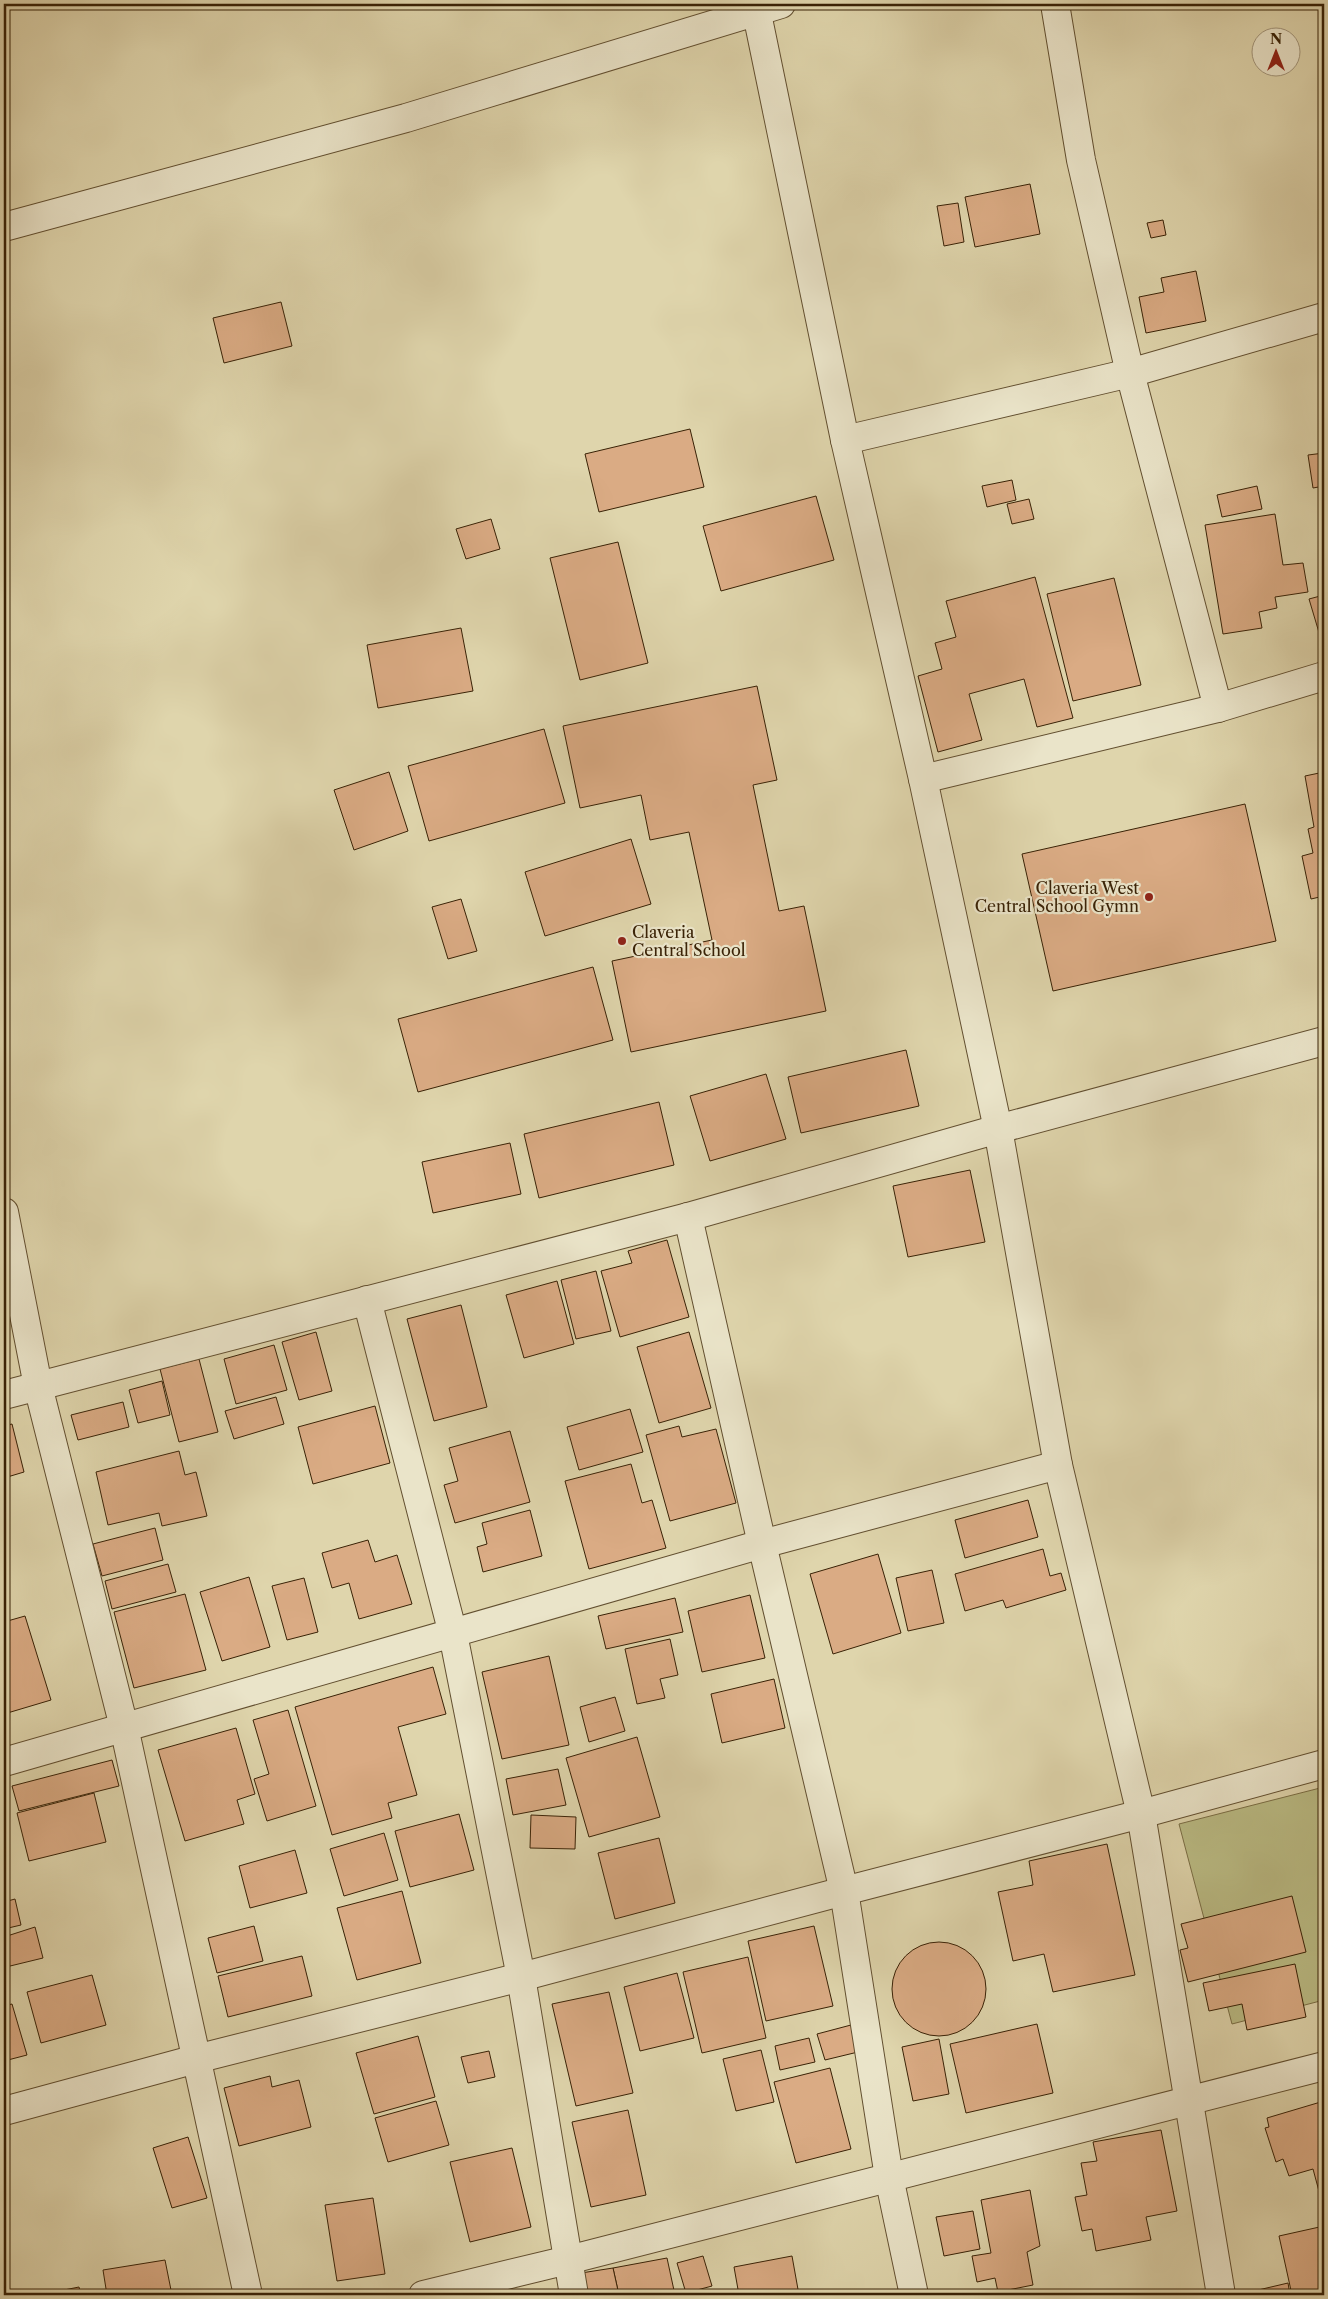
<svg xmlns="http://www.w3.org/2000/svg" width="1328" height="2299" font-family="'Libre Caslon Text',serif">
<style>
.green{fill:#babb84;stroke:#7a6e45}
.building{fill:#daab84;stroke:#392206}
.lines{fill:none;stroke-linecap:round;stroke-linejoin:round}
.minor-casing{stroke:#624f30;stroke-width:30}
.minor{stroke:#eae4c9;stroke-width:28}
.poi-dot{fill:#8f2418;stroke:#eae4c9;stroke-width:2}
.labels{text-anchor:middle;stroke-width:4.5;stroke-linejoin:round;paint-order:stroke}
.poi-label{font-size:16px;fill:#392206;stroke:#eae4c9;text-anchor:end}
</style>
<rect width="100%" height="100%" fill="#dfd5ac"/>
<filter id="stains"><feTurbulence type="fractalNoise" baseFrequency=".004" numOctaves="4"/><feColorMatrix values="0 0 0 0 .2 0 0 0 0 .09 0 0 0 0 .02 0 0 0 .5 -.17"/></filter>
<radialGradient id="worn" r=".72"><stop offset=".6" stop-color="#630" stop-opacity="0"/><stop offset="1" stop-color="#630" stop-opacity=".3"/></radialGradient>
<polygon class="green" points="1324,1787 1324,2000 1232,2024 1179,1824"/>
<g class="building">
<polygon points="1030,184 1040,234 975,247 965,197"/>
<polygon points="958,203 964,242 944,246 937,206"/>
<polygon points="1163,220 1166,235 1151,238 1147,223"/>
<polygon points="1196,271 1206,321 1146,333 1139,297 1164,292 1161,278"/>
<polygon points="281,302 292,346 224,363 213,318"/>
<polygon points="690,429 704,487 599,512 585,454"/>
<polygon points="1324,453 1324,486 1313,488 1308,455"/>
<polygon points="1012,480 1016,500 987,507 982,486"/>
<polygon points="1257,486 1262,509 1222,517 1217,495"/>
<polygon points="816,496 834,560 721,591 703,526"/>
<polygon points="1029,499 1034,519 1012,524 1007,504"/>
<polygon points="1275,514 1283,565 1303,563 1308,592 1275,597 1277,608 1259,612 1262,628 1223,634 1205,525"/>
<polygon points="491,519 500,549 466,559 456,529"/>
<polygon points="618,542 648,663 580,680 550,558"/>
<polygon points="1035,577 1073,718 1037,727 1024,679 969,694 982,740 938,752 918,676 942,669 935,643 956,637 946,601"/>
<polygon points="1114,578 1141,685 1073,701 1047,594"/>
<polygon points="1324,595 1324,646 1323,646 1309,599"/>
<polygon points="461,628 473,691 378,708 367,645"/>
<polygon points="757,686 777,780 753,785 779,911 804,906 826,1011 631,1052 612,961 712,940 689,832 650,840 641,795 580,808 563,726"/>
<polygon points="544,729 565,803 429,841 408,766"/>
<polygon points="389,772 408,831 354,850 334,790"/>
<polygon points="1324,772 1324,896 1311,899 1302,856 1313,853 1308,829 1314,827 1305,776"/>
<polygon points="1245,804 1276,941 1053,991 1022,854"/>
<polygon points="631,839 651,904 545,936 525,872"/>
<polygon points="461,899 477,951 448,959 432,907"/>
<polygon points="593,967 613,1040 418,1092 398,1019"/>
<polygon points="906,1050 919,1106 801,1133 788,1077"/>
<polygon points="766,1074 786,1139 710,1161 690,1096"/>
<polygon points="659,1102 674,1165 539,1198 524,1134"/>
<polygon points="510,1143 521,1194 433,1213 422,1162"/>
<polygon points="970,1170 985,1242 908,1257 893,1186"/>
<polygon points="667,1240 689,1317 620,1337 601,1271 632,1263 628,1251"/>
<polygon points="596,1271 611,1331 576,1339 561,1280"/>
<polygon points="557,1281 574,1344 524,1358 506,1295"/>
<polygon points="461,1305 487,1407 434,1421 407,1319"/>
<polygon points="316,1332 332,1391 299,1400 282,1342"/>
<polygon points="689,1332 711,1408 659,1423 637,1347"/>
<polygon points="274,1345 287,1390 236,1404 224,1359"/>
<polygon points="199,1359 218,1432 179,1442 160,1369"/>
<polygon points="162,1381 170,1415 138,1423 129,1390"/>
<polygon points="276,1397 284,1424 234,1439 225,1411"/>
<polygon points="123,1402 129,1427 78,1440 71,1415"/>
<polygon points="375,1406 390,1463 313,1484 298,1427"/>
<polygon points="630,1409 643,1452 579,1470 567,1427"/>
<polygon points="12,1424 24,1472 4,1478 4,1426"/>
<polygon points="679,1426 682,1437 716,1429 736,1503 670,1521 646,1435"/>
<polygon points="510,1431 530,1502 455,1523 444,1485 458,1481 449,1448"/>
<polygon points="179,1451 185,1475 196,1472 207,1516 162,1526 159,1513 108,1525 96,1472"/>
<polygon points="631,1464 642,1503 652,1500 666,1548 589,1569 565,1481"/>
<polygon points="1028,1500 1038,1537 965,1558 955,1520"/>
<polygon points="530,1510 542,1556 483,1572 477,1547 487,1544 482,1523"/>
<polygon points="155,1528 163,1560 102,1576 93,1544"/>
<polygon points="368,1540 375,1562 397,1555 412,1604 359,1619 349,1583 332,1588 322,1553"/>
<polygon points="1043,1549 1050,1576 1061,1573 1066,1590 1006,1608 1003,1600 965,1611 955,1574"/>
<polygon points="878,1554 901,1633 833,1654 810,1574"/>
<polygon points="168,1564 176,1592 112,1609 105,1581"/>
<polygon points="932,1570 944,1623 908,1631 896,1578"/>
<polygon points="249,1577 270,1647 222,1661 200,1592"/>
<polygon points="304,1578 318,1632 287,1640 272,1586"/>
<polygon points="185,1594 206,1670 134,1688 114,1612"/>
<polygon points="750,1595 765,1658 702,1672 688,1611"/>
<polygon points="675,1598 683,1632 606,1649 598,1616"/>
<polygon points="25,1616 51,1700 4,1714 4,1622"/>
<polygon points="670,1639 678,1675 660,1679 665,1698 637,1704 625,1649"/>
<polygon points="549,1656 569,1745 502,1759 482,1672"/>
<polygon points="433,1667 446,1714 398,1727 417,1795 388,1803 392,1818 332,1835 295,1707"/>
<polygon points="774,1679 785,1728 722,1743 711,1694"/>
<polygon points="615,1697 625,1731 589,1742 580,1707"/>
<polygon points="288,1710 316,1806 267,1821 254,1779 269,1774 253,1720"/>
<polygon points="236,1728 255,1794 237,1800 244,1824 185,1841 158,1750"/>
<polygon points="637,1737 660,1817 589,1837 566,1758"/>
<polygon points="112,1760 119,1786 19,1811 12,1786"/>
<polygon points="558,1769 566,1805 513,1815 506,1779"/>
<polygon points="94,1793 106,1842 29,1861 17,1813"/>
<polygon points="459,1814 474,1870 410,1887 395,1831"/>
<polygon points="531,1815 576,1817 575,1849 530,1848"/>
<polygon points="384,1833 398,1880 344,1896 330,1849"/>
<polygon points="659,1838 675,1903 615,1919 598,1853"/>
<polygon points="1107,1844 1135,1975 1053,1992 1044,1954 1013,1961 998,1892 1033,1885 1029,1861"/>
<polygon points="295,1850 307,1893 250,1908 239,1866"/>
<polygon points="402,1891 421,1963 357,1980 337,1908"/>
<polygon points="1292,1896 1306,1952 1188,1982 1180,1950 1188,1948 1181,1924"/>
<polygon points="15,1899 21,1925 4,1929 4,1902"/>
<polygon points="254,1926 263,1961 217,1973 208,1938"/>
<polygon points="814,1926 833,2006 766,2021 748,1941"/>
<polygon points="35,1927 43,1958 6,1967 4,1937"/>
<circle cx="939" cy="1989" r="47"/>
<polygon points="302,1956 312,1996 228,2017 218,1976"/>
<polygon points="748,1957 766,2038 702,2053 683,1972"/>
<polygon points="1295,1964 1306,2017 1247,2030 1242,2004 1209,2011 1203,1983"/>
<polygon points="677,1973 694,2038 640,2051 624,1987"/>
<polygon points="92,1975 106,2025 41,2043 27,1992"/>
<polygon points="609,1992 633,2093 576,2106 552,2004"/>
<polygon points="12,2004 27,2055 4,2061 4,2006"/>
<polygon points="1037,2024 1053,2093 966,2113 950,2044"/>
<polygon points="851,2025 858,2052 825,2060 817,2034"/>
<polygon points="418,2036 435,2097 374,2114 356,2053"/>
<polygon points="809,2038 815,2062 780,2070 775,2046"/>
<polygon points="939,2039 949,2094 913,2101 902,2047"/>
<polygon points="761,2050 774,2102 736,2111 723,2059"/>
<polygon points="489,2051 495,2077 468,2083 461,2057"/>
<polygon points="830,2068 851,2149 796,2163 774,2082"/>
<polygon points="270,2076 272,2087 299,2080 311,2127 239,2146 224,2088"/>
<polygon points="436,2101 449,2145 388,2162 375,2118"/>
<polygon points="1324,2101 1324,2194 1320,2195 1313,2169 1289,2176 1283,2159 1276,2162 1265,2128 1269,2127 1267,2118"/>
<polygon points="628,2110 646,2195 591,2207 572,2122"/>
<polygon points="1161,2130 1177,2211 1146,2217 1151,2240 1096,2251 1092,2229 1082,2231 1075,2197 1087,2195 1081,2163 1097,2161 1093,2142"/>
<polygon points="188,2137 207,2198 172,2208 153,2148"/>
<polygon points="512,2148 531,2227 470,2242 450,2162"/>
<polygon points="4,2168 9,2190 4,2191"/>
<polygon points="1030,2190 1040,2246 1027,2252 1033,2285 998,2292 995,2278 977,2282 972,2256 991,2253 981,2200"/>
<polygon points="373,2198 385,2274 337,2281 325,2205"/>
<polygon points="973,2211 980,2249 944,2256 936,2217"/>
<polygon points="1324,2226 1324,2295 1292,2295 1279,2236"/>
<polygon points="703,2256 712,2286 686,2293 677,2263"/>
<polygon points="792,2256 799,2295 739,2295 734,2267"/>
<polygon points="667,2258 675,2295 619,2295 613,2268"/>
<polygon points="165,2260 172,2295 107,2295 103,2270"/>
<polygon points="613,2268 619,2295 586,2295 581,2273"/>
<polygon points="1288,2283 1290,2295 1237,2295"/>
<polygon points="79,2287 81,2295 39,2295"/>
</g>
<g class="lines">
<defs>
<g id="minor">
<polyline points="755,4 845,440 923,779 998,1129 1058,1465 1141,1814 1221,2295"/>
<polyline points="1055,4 1081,160 1130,373 1218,708"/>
<polyline points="4,227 406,118 781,4"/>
<polyline points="845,440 1130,373 1324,317"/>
<polyline points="923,779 1218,708 1324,676"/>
<polyline points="4,1212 38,1386 124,1727 248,2295"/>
<polyline points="688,1217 762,1544 844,1891 889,2177 914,2295"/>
<polyline points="367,1300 453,1634 521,1977 574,2295"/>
<polyline points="4,1395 688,1217 998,1129 1324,1041"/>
<polyline points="4,1762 762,1544 1058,1465"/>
<polyline points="4,2111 196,2059 521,1977 844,1891 1141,1814 1324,1764"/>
<polyline points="423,2295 568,2260 1324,2066"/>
</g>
</defs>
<use href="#minor" class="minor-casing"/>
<use href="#minor" class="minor"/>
</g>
<g class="poi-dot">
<circle cx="1149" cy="897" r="5"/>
<circle cx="622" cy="941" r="5"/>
</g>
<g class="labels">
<g class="poi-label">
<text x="1139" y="894">Claveria West<tspan x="1139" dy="18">Central School Gymn</tspan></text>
<text x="632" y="938" text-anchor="start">Claveria<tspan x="632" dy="18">Central School</tspan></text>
</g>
</g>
<rect width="1328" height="2299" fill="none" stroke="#dfd5ac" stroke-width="20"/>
<rect x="5" y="5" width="1318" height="2289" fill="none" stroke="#392206" stroke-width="2.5"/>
<rect x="10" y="10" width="1308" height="2279" fill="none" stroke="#392206"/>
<g transform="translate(1276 52)"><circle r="24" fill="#eae4c9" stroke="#a3967b"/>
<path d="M0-4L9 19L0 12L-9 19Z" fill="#8f2418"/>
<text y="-8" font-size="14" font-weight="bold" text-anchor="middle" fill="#392206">N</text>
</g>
<rect width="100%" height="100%" filter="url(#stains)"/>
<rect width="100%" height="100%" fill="url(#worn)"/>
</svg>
